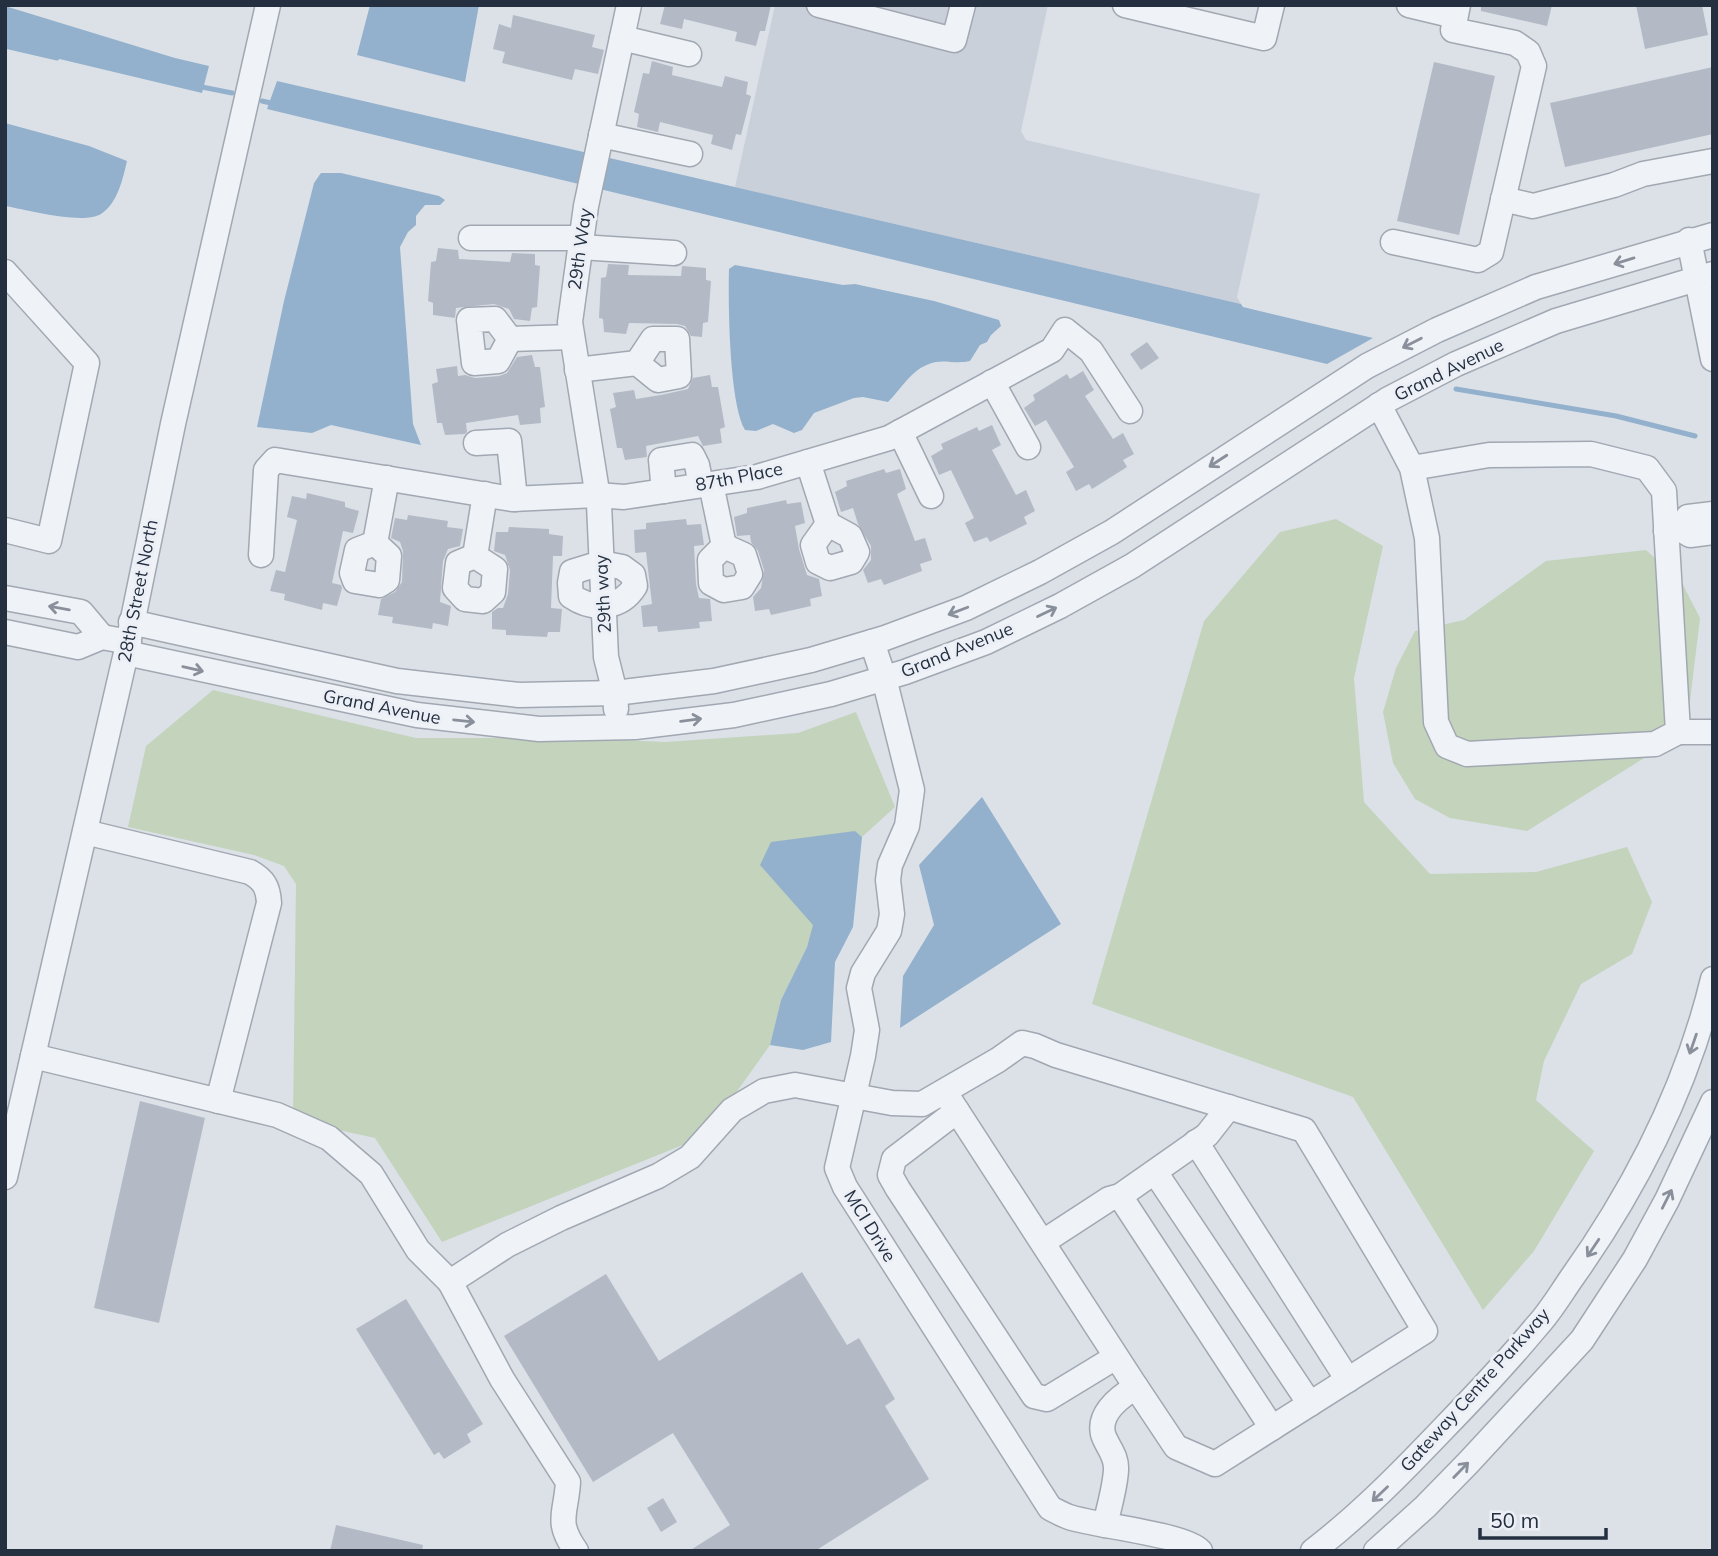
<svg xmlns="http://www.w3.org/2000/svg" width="1718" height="1556" font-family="Mulish,sans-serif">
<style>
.built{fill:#cad0da}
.green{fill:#c3d3bc}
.water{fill:#93b1cc}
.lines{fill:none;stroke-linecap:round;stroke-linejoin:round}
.stream{stroke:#93b1cc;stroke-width:5}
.building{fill:#b3bac5}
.minor-casing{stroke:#a1a8b2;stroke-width:27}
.minor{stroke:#eff2f6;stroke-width:24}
.oneway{stroke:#8a909b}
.labels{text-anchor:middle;stroke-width:6;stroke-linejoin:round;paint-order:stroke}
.street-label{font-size:18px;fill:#242f40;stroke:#ecf0f6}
</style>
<rect width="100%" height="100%" fill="#dce1e8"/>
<polygon class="built" points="775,5 1048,5 1021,131 1026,140 1260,194 1237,297 1241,304 735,187"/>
<g class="green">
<polygon points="1336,519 1383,546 1354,678 1364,802 1430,874 1536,872 1627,847 1652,902 1632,954 1581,984 1544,1061 1536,1100 1594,1151 1534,1251 1483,1310 1353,1097 1092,1004 1204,621 1280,532"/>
<polygon points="1646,550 1682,583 1700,618 1690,701 1670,742 1527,831 1450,818 1415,799 1393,763 1383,712 1396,668 1415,631 1464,620 1546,561"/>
<polygon points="213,690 416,738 579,738 665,742 798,733 856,712 895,807 862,837 855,831 761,865 814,925 807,947 781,1000 770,1045 705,1136 442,1242 375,1138 293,1120 296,884 284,866 254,855 128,827 146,746"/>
</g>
<g class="water">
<polygon points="370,5 479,5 465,82 357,55"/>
<polygon points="5,6 175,58 209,66 202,93 5,46"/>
<polygon points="277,81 1241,304 1243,307 1373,338 1327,364 267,109"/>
<path d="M5,123L89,146L127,161C123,178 118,203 101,214C83,225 27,210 5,206Z"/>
<polygon points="321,173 341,173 439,196 445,200 440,205 425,205 416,216 416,225 408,232 400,247 413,424 421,445 331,425 312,433 257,427 284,301 314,183"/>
<path d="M735,265L843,285L855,284L934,301L999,320L1001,326L991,335L987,342L980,345L970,361C957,364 946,360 936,362C912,367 904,386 888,402L863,397L854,398L814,413L802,430L794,433L773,424L756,431L745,430C729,403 728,302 729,269Z"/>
<polygon points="982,797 1061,924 900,1028 903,976 934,925 919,865"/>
<polygon points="855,831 862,837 853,927 835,962 831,1042 803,1050 770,1045 781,1000 807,947 813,925 760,865 771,842"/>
</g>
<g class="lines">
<g class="stream">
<polyline points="5,46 57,58"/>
<polyline points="197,86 232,93"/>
<polyline points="262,101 275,104"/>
<polyline points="1456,389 1616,416 1695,436"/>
</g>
</g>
<g class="building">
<polygon points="665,5 771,5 765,31 760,31 756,46 735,41 737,32 684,19 682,29 660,24"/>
<polygon points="1481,5 1552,5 1547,26 1481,11"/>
<polygon points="1636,5 1702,5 1708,35 1645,49"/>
<polygon points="513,15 595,35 592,47 604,50 598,74 575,69 572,80 502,63 505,52 493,49 499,24 511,28"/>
<polygon points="652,61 673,67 672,75 722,87 725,76 748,82 746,94 751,96 741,135 736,134 732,150 711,144 713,135 660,122 658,132 637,127 639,114 634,112 643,73 649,74"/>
<polygon points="1434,62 1495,76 1459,235 1397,221"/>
<polygon points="1713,67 1713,134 1565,167 1550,103"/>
<polygon points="438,248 458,250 459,259 510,262 512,253 535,254 535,265 540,266 537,307 532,308 530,321 514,319 509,309 494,304 456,308 455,318 433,315 433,303 428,301 431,262 436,261"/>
<polygon points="608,264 629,265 628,275 681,276 682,266 706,268 706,280 711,281 708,322 703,323 702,337 691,336 685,326 677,324 629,323 626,334 604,332 603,319 599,318 601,278 606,277"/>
<polygon points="1147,342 1159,358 1141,370 1130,354"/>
<polygon points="532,355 535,367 540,367 545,407 540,408 541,423 520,425 518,415 466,423 467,432 465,434 445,435 442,423 437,423 432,384 438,382 436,369 457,366 458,376 465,375 475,378 499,376 507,373 517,357"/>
<polygon points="1083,371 1094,390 1085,396 1113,439 1123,433 1134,454 1123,460 1127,467 1092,489 1089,484 1076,491 1066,472 1074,467 1046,420 1035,426 1024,408 1035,400 1033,395 1067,374 1070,379"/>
<polygon points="710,375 712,387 718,387 725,427 720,429 722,443 703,446 698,436 646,446 647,457 625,460 622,448 617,448 610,409 616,407 613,393 634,390 636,399 661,395 688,389 693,378"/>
<polygon points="992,425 1001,445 992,450 1016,495 1026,490 1035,511 1024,517 1027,524 990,542 987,537 974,542 965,523 974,518 951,470 939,475 931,456 943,449 941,444 977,427 979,431"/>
<polygon points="884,469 886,473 900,469 906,489 897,494 915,541 925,538 932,560 920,564 922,571 884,585 881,579 868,583 863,570 871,560 871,546 858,524 853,508 841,512 835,492 847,486 846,481"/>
<polygon points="307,493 345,502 345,507 359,511 353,533 343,531 332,583 341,585 342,588 337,606 323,603 322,610 284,600 285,594 270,591 276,570 285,572 297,520 287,517 292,496 306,499"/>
<polygon points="786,500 787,504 801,502 805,523 795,526 799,549 807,575 819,579 822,596 810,599 811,606 771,615 769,609 755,611 753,597 761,588 764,570 758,551 751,542 750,535 737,536 734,517 747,513 747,508"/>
<polygon points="408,515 448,521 447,527 463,529 460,546 448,549 443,561 440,602 451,606 448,626 433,623 432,629 392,623 393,617 378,615 381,599 395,592 402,582 403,551 400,542 391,538 395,518 407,520"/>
<polygon points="686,519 687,525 701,524 704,545 694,546 696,584 699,598 710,599 712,621 699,622 700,628 658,632 657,626 643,627 641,606 652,604 646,552 635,553 634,530 646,529 646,523"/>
<polygon points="509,527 549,529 549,534 563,536 562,556 553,556 551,608 562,609 560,632 548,632 547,637 506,635 506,630 492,629 492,612 498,608 503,608 508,594 510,570 505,555 494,551 496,532 508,532"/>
<polygon points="140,1101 205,1118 159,1323 94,1308"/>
<polygon points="802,1272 847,1345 859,1338 895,1399 885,1406 929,1479 815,1551 689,1551 730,1525 673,1433 593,1482 504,1336 606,1274 659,1361"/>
<polygon points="406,1299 483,1424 467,1434 471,1442 444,1459 439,1452 434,1455 356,1329"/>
<polygon points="663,1498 677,1522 661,1532 647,1508"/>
<polygon points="336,1525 423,1545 422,1551 330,1551"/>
</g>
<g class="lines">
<defs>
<g id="minor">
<polyline points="819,5 954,40 963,5"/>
<polyline points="1125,5 1264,38 1272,5"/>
<polyline points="1409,5 1455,16"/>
<polyline points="622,38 689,54"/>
<polyline points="601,135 690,154"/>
<polyline points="1503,199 1533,206 1614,185 1643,174 1713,161"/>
<polyline points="471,238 581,238"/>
<polyline points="1689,240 1713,359"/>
<polyline points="1393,242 1478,260 1491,252 1534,66 1528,52 1515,43 1453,30 1458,5"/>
<polyline points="580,247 674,253"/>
<polyline points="5,272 87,363 49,541 5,530"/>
<polygon points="495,319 510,339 498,361 474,363 469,320"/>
<polyline points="510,339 572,337"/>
<polyline points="577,370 637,363 658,380 679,376 677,339 653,339 637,363"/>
<polyline points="992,382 1028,447"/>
<polyline points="1379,405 1412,468 1427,538 1436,722 1447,746 1467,754 1655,744 1678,732 1664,491 1647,468 1591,454 1489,455 1412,468"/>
<polyline points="900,432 931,496"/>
<polyline points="476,443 509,441 515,499"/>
<polyline points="808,462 828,524 850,536 857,552 851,562 830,568 818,562 813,545 828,524"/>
<polyline points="711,484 724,546"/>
<polyline points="664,491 661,460 692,455 697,465 701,485"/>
<polyline points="1680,529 1688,517 1713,514"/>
<polyline points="1666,531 1680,529 1690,535 1713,532"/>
<polyline points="375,543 357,550 352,573 355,581 379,585 387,580 389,556 375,543 387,478"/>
<polygon points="724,546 744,555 750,574 742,587 724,590 711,583 710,560"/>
<polyline points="261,555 266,470 275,460 512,499 597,495 624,497 757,477 889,438 1052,350 1065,330 1091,351 1130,411"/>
<polyline points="475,556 458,563 455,588 465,599 483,601 493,592 495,569 475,556 485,494"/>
<path d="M601,563L622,567L633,575L635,586C621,609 593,611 571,596L570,583L572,572Z"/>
<polyline points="5,598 81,612 102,637"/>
<polyline points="131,622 397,681 519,695 615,693 714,681 811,660 885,638 966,608 1040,572 1112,532 1367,366 1437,330 1536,287 1713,235"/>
<polyline points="5,632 78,647 102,637 129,642"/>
<path d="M872,642L884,678L912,790L907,826L890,865L888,880L892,914L889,931L863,973L859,988L867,1030L863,1056L837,1168L845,1187L1050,1508C1056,1511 1063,1515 1069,1517C1096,1526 1184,1534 1200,1551"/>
<polyline points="126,653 417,715 539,729 635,727 734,715 831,694 905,672 986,642 1060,606 1132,566 1387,400 1456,364 1556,321 1713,274"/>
<polyline points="616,709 615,693 606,657 599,504 570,322 586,206 629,5"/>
<polyline points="1678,732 1713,732"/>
<path d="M85,832L250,872C264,880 268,887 269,903L218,1101"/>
<path d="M33,1056L277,1115L329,1138L371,1174L418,1250L450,1282L507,1245L561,1218L658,1176L690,1157L732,1110L764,1091L795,1085L892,1103L922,1104L998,1060L1022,1043L1035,1046L1056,1055L1304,1130L1425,1331L1215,1464L1176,1447L1136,1387C1121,1396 1098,1412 1103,1434C1107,1447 1117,1455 1116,1470C1115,1488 1109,1507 1105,1525"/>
<polyline points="948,1097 1136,1387"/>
<polyline points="957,1111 894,1159 890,1175 898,1189 1034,1396 1047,1399 1116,1357"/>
<polyline points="1196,1142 1348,1380"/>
<polyline points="1155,1172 1310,1404"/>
<polyline points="5,1177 126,653 173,424 268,5"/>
<polyline points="1120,1196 1272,1428"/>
<polyline points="1043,1242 1109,1199 1120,1196 1207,1135 1229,1107"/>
<path d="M450,1282L502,1379L568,1482C566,1515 555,1521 576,1551"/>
<path d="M1313,1551C1361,1514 1402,1472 1444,1428C1476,1395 1508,1361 1537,1326C1550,1312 1560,1295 1571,1279C1635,1189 1687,1087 1713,979"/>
<polyline points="1376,1551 1425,1507 1468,1463 1582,1340 1635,1259 1667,1200 1713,1102"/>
</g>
</defs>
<use href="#minor" class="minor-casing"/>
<use href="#minor" class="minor"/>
</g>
<defs><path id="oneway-shaft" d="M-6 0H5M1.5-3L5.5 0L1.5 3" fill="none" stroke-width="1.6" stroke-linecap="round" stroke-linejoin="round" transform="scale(1.75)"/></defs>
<g class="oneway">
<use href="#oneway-shaft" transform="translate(1624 261) rotate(163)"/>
<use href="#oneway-shaft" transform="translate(1412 343) rotate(153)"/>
<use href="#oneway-shaft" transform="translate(1218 461) rotate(147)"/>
<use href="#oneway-shaft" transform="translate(59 608) rotate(-170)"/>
<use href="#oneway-shaft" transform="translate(958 611) rotate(159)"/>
<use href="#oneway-shaft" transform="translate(1047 612) rotate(-26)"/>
<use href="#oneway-shaft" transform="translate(193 669) rotate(13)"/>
<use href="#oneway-shaft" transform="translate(691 720) rotate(-7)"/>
<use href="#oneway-shaft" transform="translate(464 721) rotate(6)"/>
<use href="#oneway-shaft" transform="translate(1693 1044) rotate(109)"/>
<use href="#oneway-shaft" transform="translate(1667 1199) rotate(-63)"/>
<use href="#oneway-shaft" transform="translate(1593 1248) rotate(124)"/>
<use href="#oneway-shaft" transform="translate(1461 1470) rotate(-46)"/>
<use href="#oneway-shaft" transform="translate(1380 1494) rotate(136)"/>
</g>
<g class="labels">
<g class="street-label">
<text transform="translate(580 249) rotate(-82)" y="6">29th Way</text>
<text transform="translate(1449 370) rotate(-26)" y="6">Grand Avenue</text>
<text transform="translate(739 477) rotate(-11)" y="6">87th Place</text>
<text transform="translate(138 591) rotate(-79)" y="6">28th Street North</text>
<text transform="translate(603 594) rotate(-93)" y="6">29th way</text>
<text transform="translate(957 650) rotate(-22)" y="6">Grand Avenue</text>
<text transform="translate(382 707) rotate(11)" y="6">Grand Avenue</text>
<text transform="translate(870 1226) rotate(58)" y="6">MCI Drive</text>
<text transform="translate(1475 1390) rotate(-48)" y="6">Gateway Centre Parkway</text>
</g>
</g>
<rect width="1718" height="1556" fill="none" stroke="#242f40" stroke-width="14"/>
<path d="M1480 1528v10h126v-10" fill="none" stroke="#242f40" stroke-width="3.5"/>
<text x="1490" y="1528" font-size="21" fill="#242f40" stroke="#ecf0f6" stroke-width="5" paint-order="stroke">50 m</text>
</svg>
